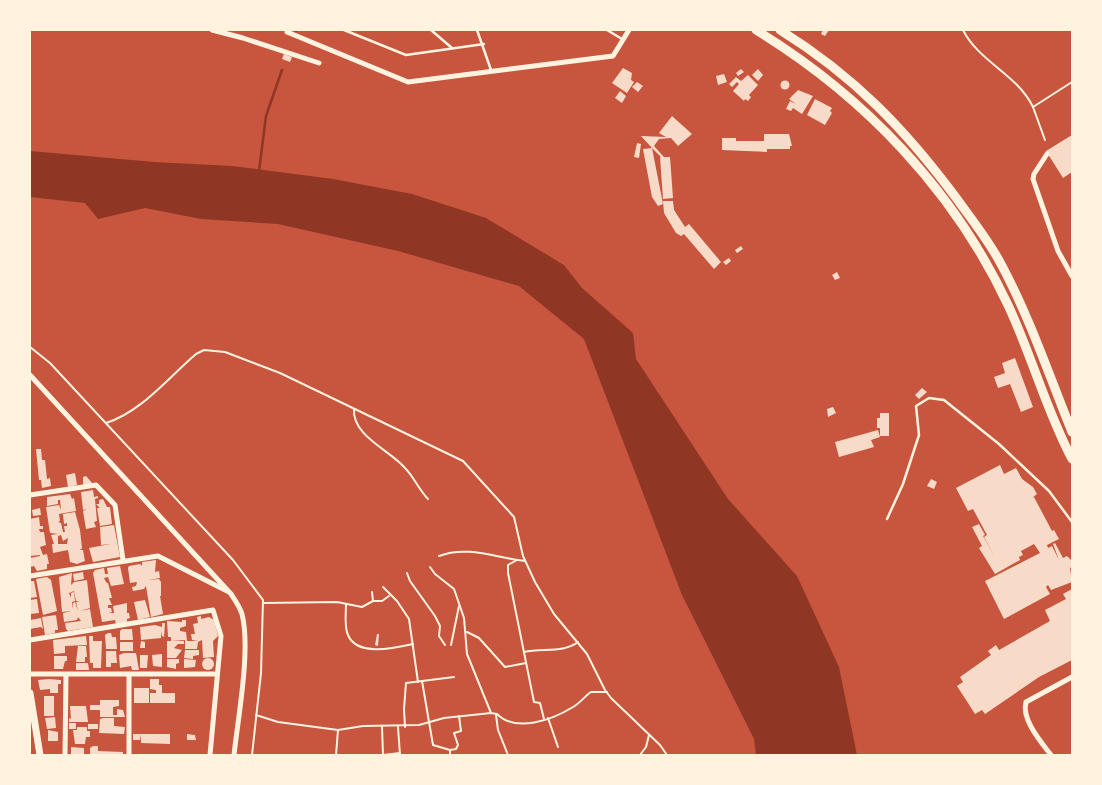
<svg xmlns="http://www.w3.org/2000/svg" width="1102" height="785" font-family="'Exo 2',sans-serif">
<style>
.water{fill:#8f3625}
.lines{fill:none;stroke-linecap:round;stroke-linejoin:round}
.stream{stroke:#8f3625;stroke-width:2.5}
.building{fill:#f7dbc8;fill-rule:evenodd}
.path{stroke:#fff3e0;stroke-width:2}
.service{stroke:#fff3e0;stroke-width:2.5}
.minor{stroke:#fff3e0;stroke-width:5}
.tertiary{stroke:#fff3e0;stroke-width:7}
.primary{stroke:#fff3e0;stroke-width:9}
</style>
<rect width="100%" height="100%" fill="#c8553d"/>
<polygon class="water" points="30,151 154,162 232,166 333,179 412,194 486,218 564,265 582,288 633,333 636,359 728,499 797,576 839,667 857,755 756,755 754,739 682,595 584,339 519,286 398,251 278,224 201,219 145,208 98,219 85,203 30,197"/>
<g class="lines">
<g class="stream">
<polyline points="296,31 296,30"/>
<polyline points="259,171 266,116 282,70"/>
</g>
</g>
<g class="building">
<polygon points="823,30 829,30 825,36 821,34"/>
<polygon points="284,54 292,57 290,62 282,59"/>
<polygon points="623,68 632,73 631,80 634,82 627,93 612,83"/>
<polygon points="741,69 744,72 738,76 736,73"/>
<polygon points="758,69 763,75 758,81 752,75"/>
<polygon points="724,74 727,82 718,85 716,76"/>
<polygon points="748,75 758,85 749,95 751,97 748,101 745,99 744,101 733,91 739,84 737,82 732,87 729,84 736,77 741,81"/>
<circle cx="785" cy="85" r="4.5"/>
<polygon points="637,82 643,86 638,92 632,87"/>
<polygon points="798,90 813,96 802,114 793,108 791,111 786,109 790,101 796,104 789,99"/>
<polygon points="620,91 626,96 622,103 615,98"/>
<polygon points="815,99 832,108 830,111 832,113 825,125 807,115"/>
<polygon points="672,116 692,134 678,146 671,138 659,139 654,146 664,157 670,157 673,198 663,199 660,157 661,157 652,148 663,204 658,206 652,197 643,149 652,148 641,136 666,137 659,133"/>
<polygon points="764,134 789,134 792,146 790,146 790,149 767,149 767,152 722,150 722,138 736,138 736,141 764,141"/>
<polygon points="1072,135 1072,172 1063,178 1046,151"/>
<polygon points="637,143 641,144 639,158 634,157"/>
<polygon points="663,201 673,201 674,210 685,227 689,224 721,262 714,269 684,234 681,236 676,233 664,213"/>
<polygon points="741,246 743,249 737,253 735,250"/>
<polygon points="729,258 731,261 726,265 723,262"/>
<polygon points="837,272 840,278 835,280 832,275"/>
<polygon points="1015,358 1033,407 1021,412 1010,384 998,388 994,377 1005,373 1002,363"/>
<polygon points="922,388 927,392 919,399 915,395"/>
<polygon points="833,407 836,413 828,417 827,409"/>
<polygon points="880,413 889,413 889,436 880,436 880,428 877,428 877,418 880,418"/>
<polygon points="878,430 880,437 871,440 874,447 839,457 835,442"/>
<polygon points="36,449 41,449 42,460 45,460 47,479 50,478 51,486 42,488 41,480 39,480"/>
<polygon points="1000,465 1004,474 1016,468 1022,479 1033,487 1037,494 1032,498 1034,497 1052,531 1054,530 1059,539 1047,545 1048,548 1052,546 1059,560 1053,544 1055,543 1063,558 1067,556 1072,561 1072,567 1070,568 1072,582 1051,590 1048,585 1046,587 1050,594 1004,619 985,581 1040,553 1034,544 1021,551 1023,555 1019,557 1020,560 995,574 979,548 982,546 972,527 979,524 985,535 983,536 995,557 984,537 987,535 973,509 968,511 956,488"/>
<polygon points="75,473 77,485 68,487 66,475"/>
<polygon points="86,476 93,484 83,485 83,477"/>
<polygon points="931,479 937,482 934,489 927,486"/>
<polygon points="93,490 94,497 98,496 98,498 95,499 97,521 94,522 96,527 86,529 83,511 87,509 83,510 81,492"/>
<path d="M70,494L72,499L74,498L76,511L59,514L60,521L58,522L61,523L63,532H65L64,526H67V523L64,524L63,514L75,512L80,530L82,548L80,550H83L85,561L77,564L70,562L68,550L53,553L52,544H54L51,535L58,534L50,533L46,507L59,505L61,510L60,500H58V504L47,506V497ZM61,535L63,541L68,538L67,544H58V536Z"/>
<polygon points="103,499 107,507 110,507 112,524 100,526 97,508 100,508 96,504 99,504 99,500"/>
<polygon points="40,508 41,515 33,516 32,510"/>
<polygon points="39,517 40,526 43,526 43,529 39,529 40,532 44,532 45,539 46,545 40,547 43,555 47,554 49,564 47,564 47,569 37,571 34,566 30,567 30,558 40,556 40,555 30,556 30,519"/>
<polygon points="114,525 120,557 93,562 89,548 110,544 101,545 100,527"/>
<polygon points="156,560 155,572 159,571 160,578 148,580 159,579 161,582 161,596 160,596 163,614 151,617 146,586 144,589 133,591 132,587 136,586 137,582 130,583 128,568 129,566 140,564 142,566 142,562"/>
<polygon points="120,566 124,584 111,586 108,577 104,578 106,582 108,583 112,598 109,598 112,605 108,605 108,608 111,608 112,612 109,613 114,613 113,606 127,603 127,613 129,613 130,618 127,619 127,622 116,624 115,620 102,622 93,573 95,570 104,568 105,574 108,574 107,568"/>
<polygon points="83,572 84,579 74,581 73,574"/>
<path d="M72,573L71,585L74,582L87,580L90,608L80,611L90,609L93,627L68,631L66,629L65,623L81,621L78,617L77,620L64,622L63,613L71,611L62,612L59,577ZM74,591L76,601H80L76,602L78,611L75,602L73,603V609L72,602L75,601L74,592L71,593V598L69,593L67,594Z"/>
<polygon points="47,577 51,580 57,611 43,615 36,579"/>
<polygon points="30,581 34,581 37,597 30,598"/>
<polygon points="1072,589 1072,660 1039,677 985,714 982,710 975,714 957,686 963,682 960,677 991,655 988,651 996,645 999,650 1050,621 1045,610 1066,599 1063,594"/>
<polygon points="37,599 39,613 30,614 30,600"/>
<polygon points="145,600 150,617 138,620 134,602"/>
<polygon points="56,615 58,630 55,630 55,633 45,635 42,617"/>
<polygon points="201,616 201,619 209,617 214,620 218,636 213,641 214,657 203,658 202,640 198,642 197,649 185,649 185,640 171,641 171,637 168,637 167,621 182,622 182,620 186,620 186,626 180,628 180,631 186,632 187,641 198,641 192,640 191,634 195,634 193,624 198,623 197,617"/>
<polygon points="41,618 43,629 41,627 30,629 30,620"/>
<polygon points="162,623 165,623 164,637 162,636 161,631 161,638 141,640 140,627 155,625 162,627"/>
<polygon points="122,629 132,629 133,640 120,640 120,631"/>
<polygon points="108,633 111,633 112,637 116,637 117,649 106,649 105,635"/>
<polygon points="377,634 379,634 378,646 375,645"/>
<polygon points="86,636 87,645 65,646 65,653 54,654 53,640"/>
<polygon points="89,636 93,636 93,641 102,641 101,668 93,668 93,663 90,663"/>
<polygon points="141,641 145,642 145,648 140,648"/>
<polygon points="167,641 184,641 184,644 178,644 174,648 182,650 176,658 167,658"/>
<rect x="120" y="642" width="13" height="9"/>
<polygon points="78,646 86,646 87,657 85,657 85,662 76,662"/>
<polygon points="185,650 199,650 199,655 193,656 193,659 184,658"/>
<polygon points="106,651 116,651 117,663 111,663 111,667 106,667"/>
<polygon points="124,653 136,653 139,670 132,670 131,666 120,668 119,655"/>
<polygon points="162,654 162,667 153,666 152,655"/>
<polygon points="140,655 148,655 147,668 140,668"/>
<polygon points="54,656 67,656 67,661 65,661 63,669 54,669"/>
<circle cx="208" cy="664" r="6"/>
<polygon points="167,659 179,659 179,663 176,664 176,669 167,667"/>
<polygon points="184,659 196,660 195,667 184,668"/>
<polygon points="76,663 88,663 89,670 76,670"/>
<polygon points="49,679 61,680 61,684 58,684 58,693 50,693 50,689 40,690 38,680"/>
<polygon points="150,679 159,679 159,685 162,685 162,693 175,693 175,703 150,703 150,693 156,693 156,690 150,689"/>
<rect x="134" y="688" width="15" height="15"/>
<rect x="44" y="696" width="10" height="20"/>
<polygon points="100,700 119,700 119,706 113,707 113,715 117,715 117,709 123,710 125,717 100,717 100,710 90,710 90,705 100,705"/>
<polygon points="70,706 86,706 88,722 69,722 69,718 71,719"/>
<polygon points="55,717 56,728 47,729 45,718"/>
<polygon points="103,718 114,718 114,726 125,727 124,734 99,733 100,719"/>
<rect x="69" y="723" width="7" height="6"/>
<rect x="88" y="724" width="10" height="5"/>
<polygon points="77,727 87,727 87,731 90,731 90,737 86,737 85,744 75,744 73,730 77,730"/>
<polygon points="48,730 58,732 58,741 48,741"/>
<polygon points="133,734 141,734 140,740 133,740"/>
<polygon points="141,734 170,734 170,744 141,743"/>
<polygon points="187,734 195,735 196,740 187,740"/>
<polygon points="93,746 98,746 98,751 123,752 123,755 90,755 90,748"/>
<polygon points="71,747 84,748 84,755 71,755"/>
</g>
<g class="lines">
<g class="path">
<path d="M963,30C979,62 1017,74 1033,107"/>
<polyline points="1045,140 1033,107 1072,82"/>
<polyline points="30,347 50,363 233,560 263,600 261,673 252,755"/>
<path d="M354,409C352,436 390,450 405,468C414,477 419,490 428,499"/>
<path d="M106,423C141,412 168,378 196,354L204,350L225,352L280,373L463,461L514,517L523,556L535,582L554,614L587,654L605,690L611,698L660,745L667,755"/>
<path d="M439,556C467,545 497,558 525,561"/>
<polyline points="517,560 508,565 508,573 534,702 540,703 544,719"/>
<polyline points="430,567 435,574 454,589 464,618 467,654 491,713"/>
<polyline points="407,573 410,581 435,616 440,626 439,636 445,645"/>
<polyline points="383,587 397,601 409,619 418,682"/>
<polyline points="373,601 382,601 389,596"/>
<polyline points="263,603 337,602 362,607 373,601 372,592"/>
<path d="M346,604C346,613 344,627 348,635C357,657 395,648 413,644"/>
<polyline points="467,632 479,638 505,667 526,663"/>
<polyline points="451,645 459,606"/>
<path d="M524,652C543,648 564,653 578,642"/>
<polyline points="422,681 433,745 450,750 456,749 458,745 454,733 461,731 459,716"/>
<path d="M256,715L278,722L338,730L363,726L419,725L444,718L491,713L497,714C516,733 552,720 573,707C580,703 585,696 591,692H607"/>
<polyline points="496,715 498,730 508,755"/>
<polyline points="548,718 558,747"/>
<polyline points="382,727 383,755 400,753"/>
<polyline points="398,727 400,755"/>
<polyline points="405,727 404,709 406,683 454,677"/>
<polyline points="450,750 450,755"/>
<polyline points="336,755 338,730"/>
<polyline points="640,755 646,747 649,735"/>
</g>
<g class="service">
<polyline points="344,30 406,55 484,44"/>
<polyline points="431,30 452,48"/>
<polyline points="477,30 491,70"/>
<polyline points="607,30 622,39"/>
<polyline points="887,519 903,484 919,435 916,406 929,398 944,400 999,444 1049,491 1072,522"/>
</g>
<g class="minor">
<polyline points="212,30 243,38 319,63"/>
<polyline points="287,32 408,82 613,56 629,30"/>
<polyline points="1047,154 1034,174 1033,179 1058,251 1072,276"/>
<path d="M30,375L231,594C235,600 240,607 242,614C251,650 238,717 234,755"/>
<polyline points="30,495 96,485 115,505 123,560"/>
<polyline points="30,576 158,556 227,591"/>
<polyline points="30,640 213,610 221,636 210,755"/>
<polyline points="30,674 216,674"/>
<polyline points="65,755 66,675"/>
<polyline points="129,755 129,676"/>
<path d="M1051,755C1041,742 1021,719 1026,702L1072,677"/>
</g>
<polyline class="tertiary" points="30,693 40,755"/>
<g class="primary">
<path d="M756,30C864,96 954,190 1008,305C1032,356 1046,410 1072,459"/>
<path d="M780,30C854,76 905,129 957,199C972,220 989,241 1001,264C1030,318 1049,375 1072,432"/>
</g>
</g>
<rect width="1102" height="785" fill="none" stroke="#fff3e0" stroke-width="62"/>
</svg>
